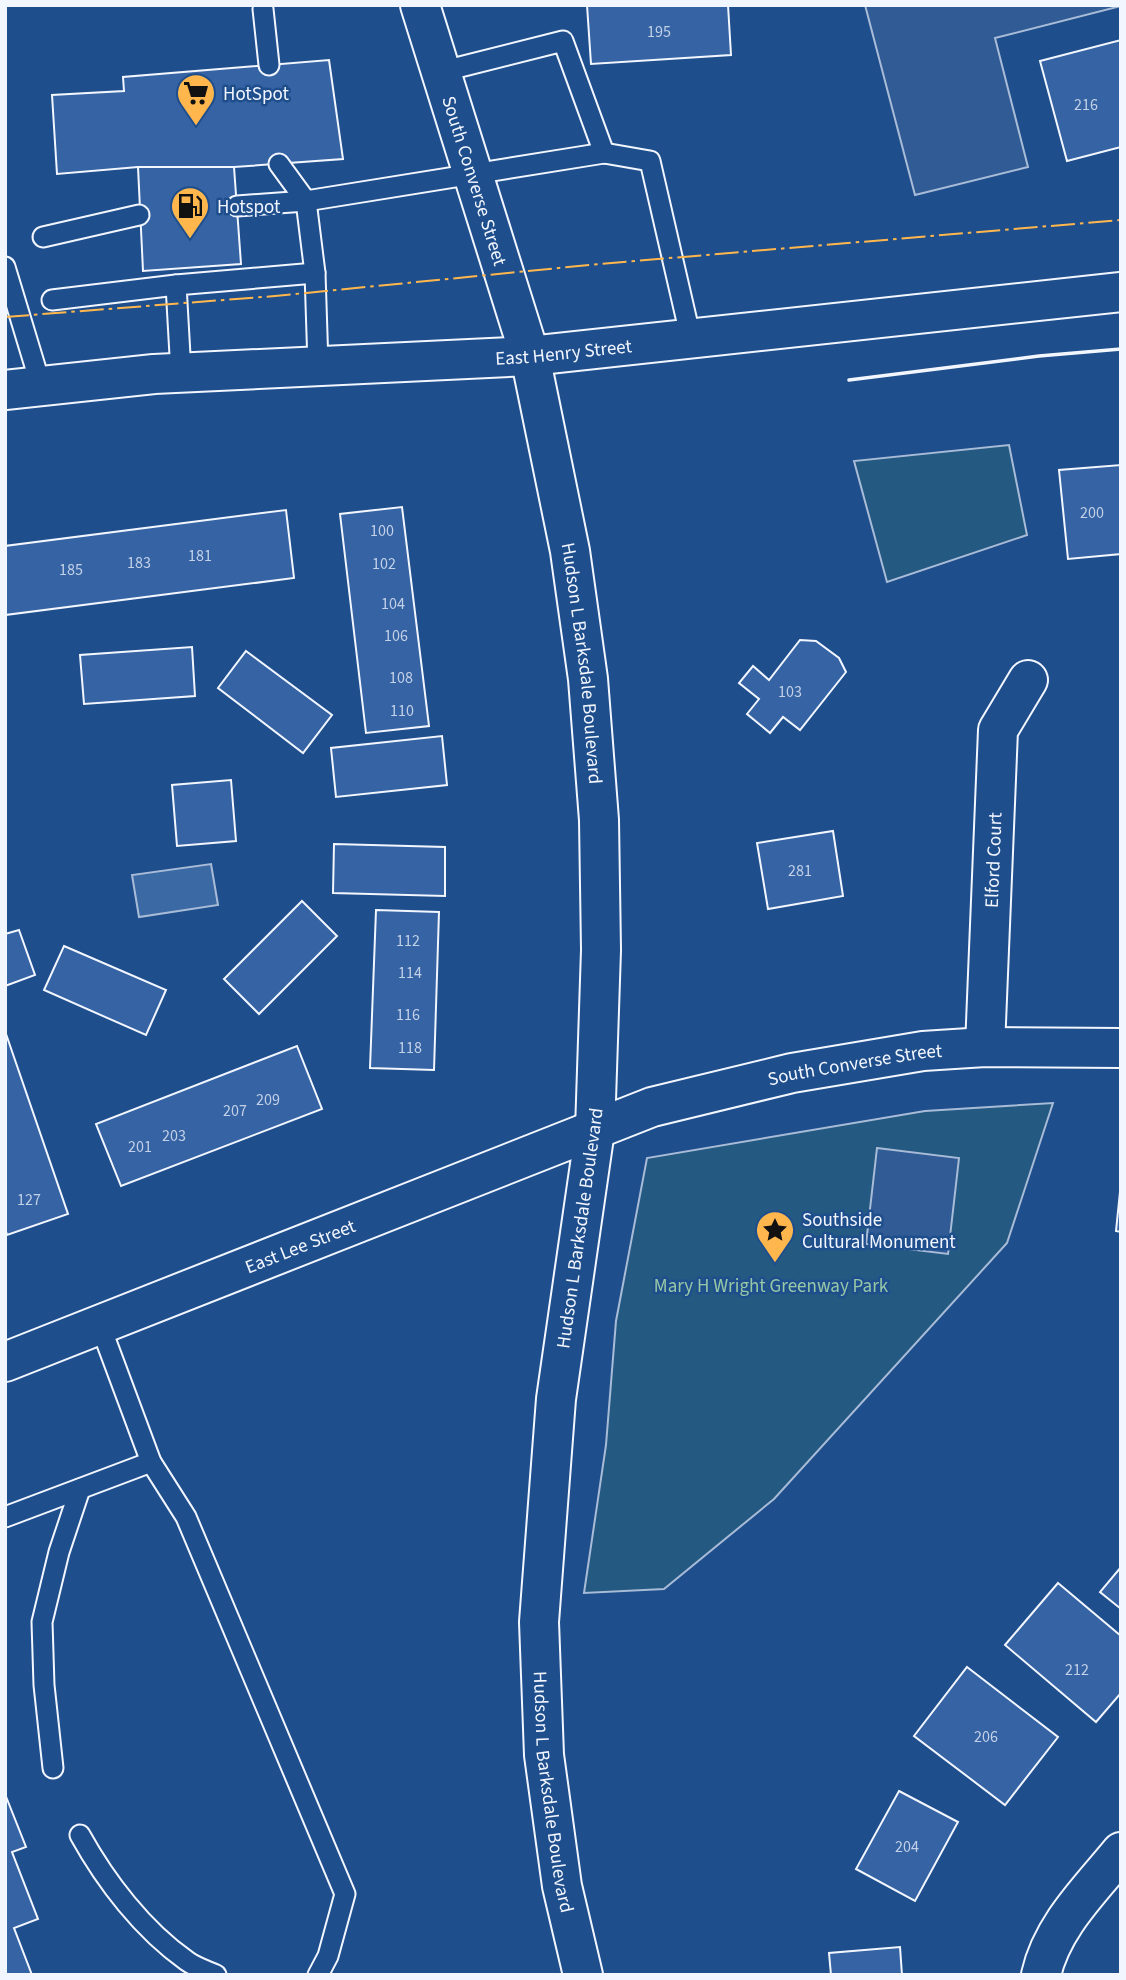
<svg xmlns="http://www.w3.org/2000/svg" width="1126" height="1980" font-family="'Source Sans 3',sans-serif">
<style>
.green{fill:#245a82;stroke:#a8bbd7;stroke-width:2}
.parking{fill:#305b95;stroke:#a8bbd7;stroke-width:2}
.water{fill:#3b69a3;stroke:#a8bbd7;stroke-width:2}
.building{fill:#3563a3;stroke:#f2f6ff;stroke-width:2}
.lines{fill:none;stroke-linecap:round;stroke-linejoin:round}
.service-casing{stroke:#f2f6ff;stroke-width:23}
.minor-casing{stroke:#f2f6ff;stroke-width:42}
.tertiary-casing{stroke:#f2f6ff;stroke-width:42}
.secondary-casing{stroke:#f2f6ff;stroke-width:42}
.service{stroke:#1f4e8c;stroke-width:19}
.minor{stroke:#1f4e8c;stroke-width:38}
.tertiary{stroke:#1f4e8c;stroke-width:38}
.secondary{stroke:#1f4e8c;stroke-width:38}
.wall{stroke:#f2f6ff;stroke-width:3.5}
.power{stroke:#ffb74d;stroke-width:2;stroke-dasharray:24 5 3.5 5;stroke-linecap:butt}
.labels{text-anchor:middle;stroke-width:5;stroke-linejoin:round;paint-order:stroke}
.number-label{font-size:16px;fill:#c3d1e8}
.poi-label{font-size:19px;fill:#f2f6ff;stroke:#1f4e8c;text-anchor:start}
.street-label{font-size:19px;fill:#f2f6ff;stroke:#1f4e8c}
.park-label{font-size:19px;fill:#97c8a6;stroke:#1f4e8c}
</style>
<rect width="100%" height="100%" fill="#1f4e8c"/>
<g class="green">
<polygon points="1009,445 1027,535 887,582 854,461"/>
<polygon points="1053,1103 1007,1243 774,1499 664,1589 584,1593 606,1445 616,1321 647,1158 925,1111"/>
</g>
<g class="parking">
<polygon points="865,5 1121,5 1121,6 995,38 1028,167 915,195"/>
<polygon points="877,1148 959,1158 948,1254 866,1244"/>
</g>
<polygon class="water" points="211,864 218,905 139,917 132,875"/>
<g class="building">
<polygon points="587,5 728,5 731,55 591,64"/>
<polygon points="1121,40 1121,147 1067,161 1040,61"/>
<polygon points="329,60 343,159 234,167 138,167 57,174 52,95 124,91 123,77"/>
<polygon points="138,167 234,167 241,264 143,271"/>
<polygon points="1121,465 1121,554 1068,559 1059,470"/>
<polygon points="402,507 429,726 366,733 340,514"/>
<polygon points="286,510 294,578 5,615 5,546"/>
<polygon points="800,640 816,641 839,658 846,672 800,730 783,717 770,733 747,714 759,699 739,683 753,666 769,680"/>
<polygon points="192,647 195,696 84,704 80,655"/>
<polygon points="246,651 332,715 303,753 218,688"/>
<polygon points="442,736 447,785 336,797 331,748"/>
<polygon points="231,780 236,841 177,846 172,785"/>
<polygon points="833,831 843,896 768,909 757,843"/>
<polygon points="334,844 445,847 445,896 333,893"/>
<polygon points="302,901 337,936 259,1014 224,979"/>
<polygon points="376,910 439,912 434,1070 370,1068"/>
<polygon points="19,930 35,975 5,986 5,934"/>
<polygon points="64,946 166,990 146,1035 44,990"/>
<polygon points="5,1031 68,1214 7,1235 5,1228"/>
<polygon points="297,1046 322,1109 121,1186 96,1124"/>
<polygon points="1121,1182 1121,1232 1116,1231"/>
<polygon points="1121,1567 1121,1609 1100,1592"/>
<polygon points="1058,1583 1121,1636 1121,1693 1096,1722 1005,1645"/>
<polygon points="967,1667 1058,1737 1005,1805 914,1736"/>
<polygon points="899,1791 958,1822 915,1901 856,1869"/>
<polygon points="5,1794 26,1847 12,1852 38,1919 14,1928 32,1975 5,1975"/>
<polygon points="900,1947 902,1975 831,1975 829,1953"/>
</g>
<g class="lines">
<defs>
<g id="service">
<polyline points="263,9 269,65"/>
<polyline points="440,72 563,41 604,153"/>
<polyline points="279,164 306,201 315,273 318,365"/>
<polyline points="237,206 306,201 604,153 650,161 691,339"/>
<polyline points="43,237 139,215"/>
<polyline points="5,267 41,386"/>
<polyline points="52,300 176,285"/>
<polyline points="181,373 176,285 315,273"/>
<polyline points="100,1325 151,1462 186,1517 345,1894 328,1956 318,1975"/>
<polyline points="5,1517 151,1462"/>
<polyline points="53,1768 44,1685 42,1622 59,1552 80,1489"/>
<path d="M80,1835C106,1882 143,1930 187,1961C195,1967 207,1971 216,1975"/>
</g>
<g id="minor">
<path id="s1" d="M420,5L530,356"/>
<path id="s2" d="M985,1047L998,730L1028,680"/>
<path id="s3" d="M5,1362L652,1107L792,1073L923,1051L985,1047L1121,1048"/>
<path d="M1041,1975C1052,1926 1090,1890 1121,1852"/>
</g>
<g id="tertiary">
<path id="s4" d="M530,356L570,551L588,679L599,820L601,950L595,1130L556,1399L539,1622L544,1755L562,1886L583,1975"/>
</g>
<g id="secondary">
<path id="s5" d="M5,390L154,374L530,356L1121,292"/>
</g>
</defs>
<use href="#service" class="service-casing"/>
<use href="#minor" class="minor-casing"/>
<use href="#tertiary" class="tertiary-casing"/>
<use href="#secondary" class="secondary-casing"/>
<use href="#service" class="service"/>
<use href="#minor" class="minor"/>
<use href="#tertiary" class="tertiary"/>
<use href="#secondary" class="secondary"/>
<polyline class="wall" points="849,380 1039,356 1121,349"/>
<polyline class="power" points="5,317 275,296 599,264 1121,220"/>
</g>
<defs>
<symbol id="supermarket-pin" viewBox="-11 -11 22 30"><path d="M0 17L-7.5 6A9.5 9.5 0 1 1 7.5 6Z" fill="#ffb74d" stroke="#1f4e8c"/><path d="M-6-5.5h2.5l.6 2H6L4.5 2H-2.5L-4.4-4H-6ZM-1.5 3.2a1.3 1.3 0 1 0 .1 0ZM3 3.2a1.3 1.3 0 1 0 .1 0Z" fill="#111"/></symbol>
<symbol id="fuel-pin" viewBox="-11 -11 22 30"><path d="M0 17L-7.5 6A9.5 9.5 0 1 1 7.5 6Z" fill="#ffb74d" stroke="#1f4e8c"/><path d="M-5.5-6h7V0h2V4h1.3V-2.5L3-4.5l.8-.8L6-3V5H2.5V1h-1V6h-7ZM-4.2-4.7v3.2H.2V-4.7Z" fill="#111"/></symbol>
<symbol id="sight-pin" viewBox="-11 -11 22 30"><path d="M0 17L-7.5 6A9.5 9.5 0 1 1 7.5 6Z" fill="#ffb74d" stroke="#1f4e8c"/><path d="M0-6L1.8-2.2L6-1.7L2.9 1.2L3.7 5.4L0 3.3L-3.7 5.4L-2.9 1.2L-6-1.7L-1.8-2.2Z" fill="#111"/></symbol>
</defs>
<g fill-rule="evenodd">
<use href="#supermarket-pin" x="174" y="71" width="44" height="60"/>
<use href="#fuel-pin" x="168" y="184" width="44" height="60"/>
<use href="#sight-pin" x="753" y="1208" width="44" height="60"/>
</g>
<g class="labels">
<g class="number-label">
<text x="659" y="37">195</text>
<text x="1086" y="110">216</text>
<text x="1092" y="518">200</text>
<text x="382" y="536">100</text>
<text x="200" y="561">181</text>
<text x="139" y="568">183</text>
<text x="384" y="569">102</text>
<text x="71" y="575">185</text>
<text x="393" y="609">104</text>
<text x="396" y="641">106</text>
<text x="401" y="683">108</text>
<text x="790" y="697">103</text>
<text x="402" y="716">110</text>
<text x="800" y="876">281</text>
<text x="408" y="946">112</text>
<text x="410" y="978">114</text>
<text x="408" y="1020">116</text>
<text x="410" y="1053">118</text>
<text x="268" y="1105">209</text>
<text x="235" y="1116">207</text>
<text x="174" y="1141">203</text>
<text x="140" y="1152">201</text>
<text x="29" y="1205">127</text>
<text x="1077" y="1675">212</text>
<text x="986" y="1742">206</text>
<text x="907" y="1852">204</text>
</g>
<g class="poi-label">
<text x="223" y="100">HotSpot</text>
<text x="217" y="213">Hotspot</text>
<text x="802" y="1226">Southside<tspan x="802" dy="22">Cultural Monument</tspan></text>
</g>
<g class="street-label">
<text dy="7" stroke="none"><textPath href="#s1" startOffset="184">South Converse Street</textPath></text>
<text dy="7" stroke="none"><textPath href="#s5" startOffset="560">East Henry Street</textPath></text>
<text dy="7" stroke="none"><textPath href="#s4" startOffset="312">Hudson L Barksdale Boulevard</textPath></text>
<text dy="7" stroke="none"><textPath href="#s2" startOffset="187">Elford Court</textPath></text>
<text dy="7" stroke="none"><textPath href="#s3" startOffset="903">South Converse Street</textPath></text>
<text transform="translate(579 1228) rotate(-82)" y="7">Hudson L Barksdale Boulevard</text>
<text dy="7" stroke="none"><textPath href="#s3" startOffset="317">East Lee Street</textPath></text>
<text dy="7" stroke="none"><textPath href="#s4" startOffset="1446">Hudson L Barksdale Boulevard</textPath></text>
</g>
<g class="park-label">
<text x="771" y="1292">Mary H Wright Greenway Park</text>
</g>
</g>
<rect width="1126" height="1980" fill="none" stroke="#f2f6ff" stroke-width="14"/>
</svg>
